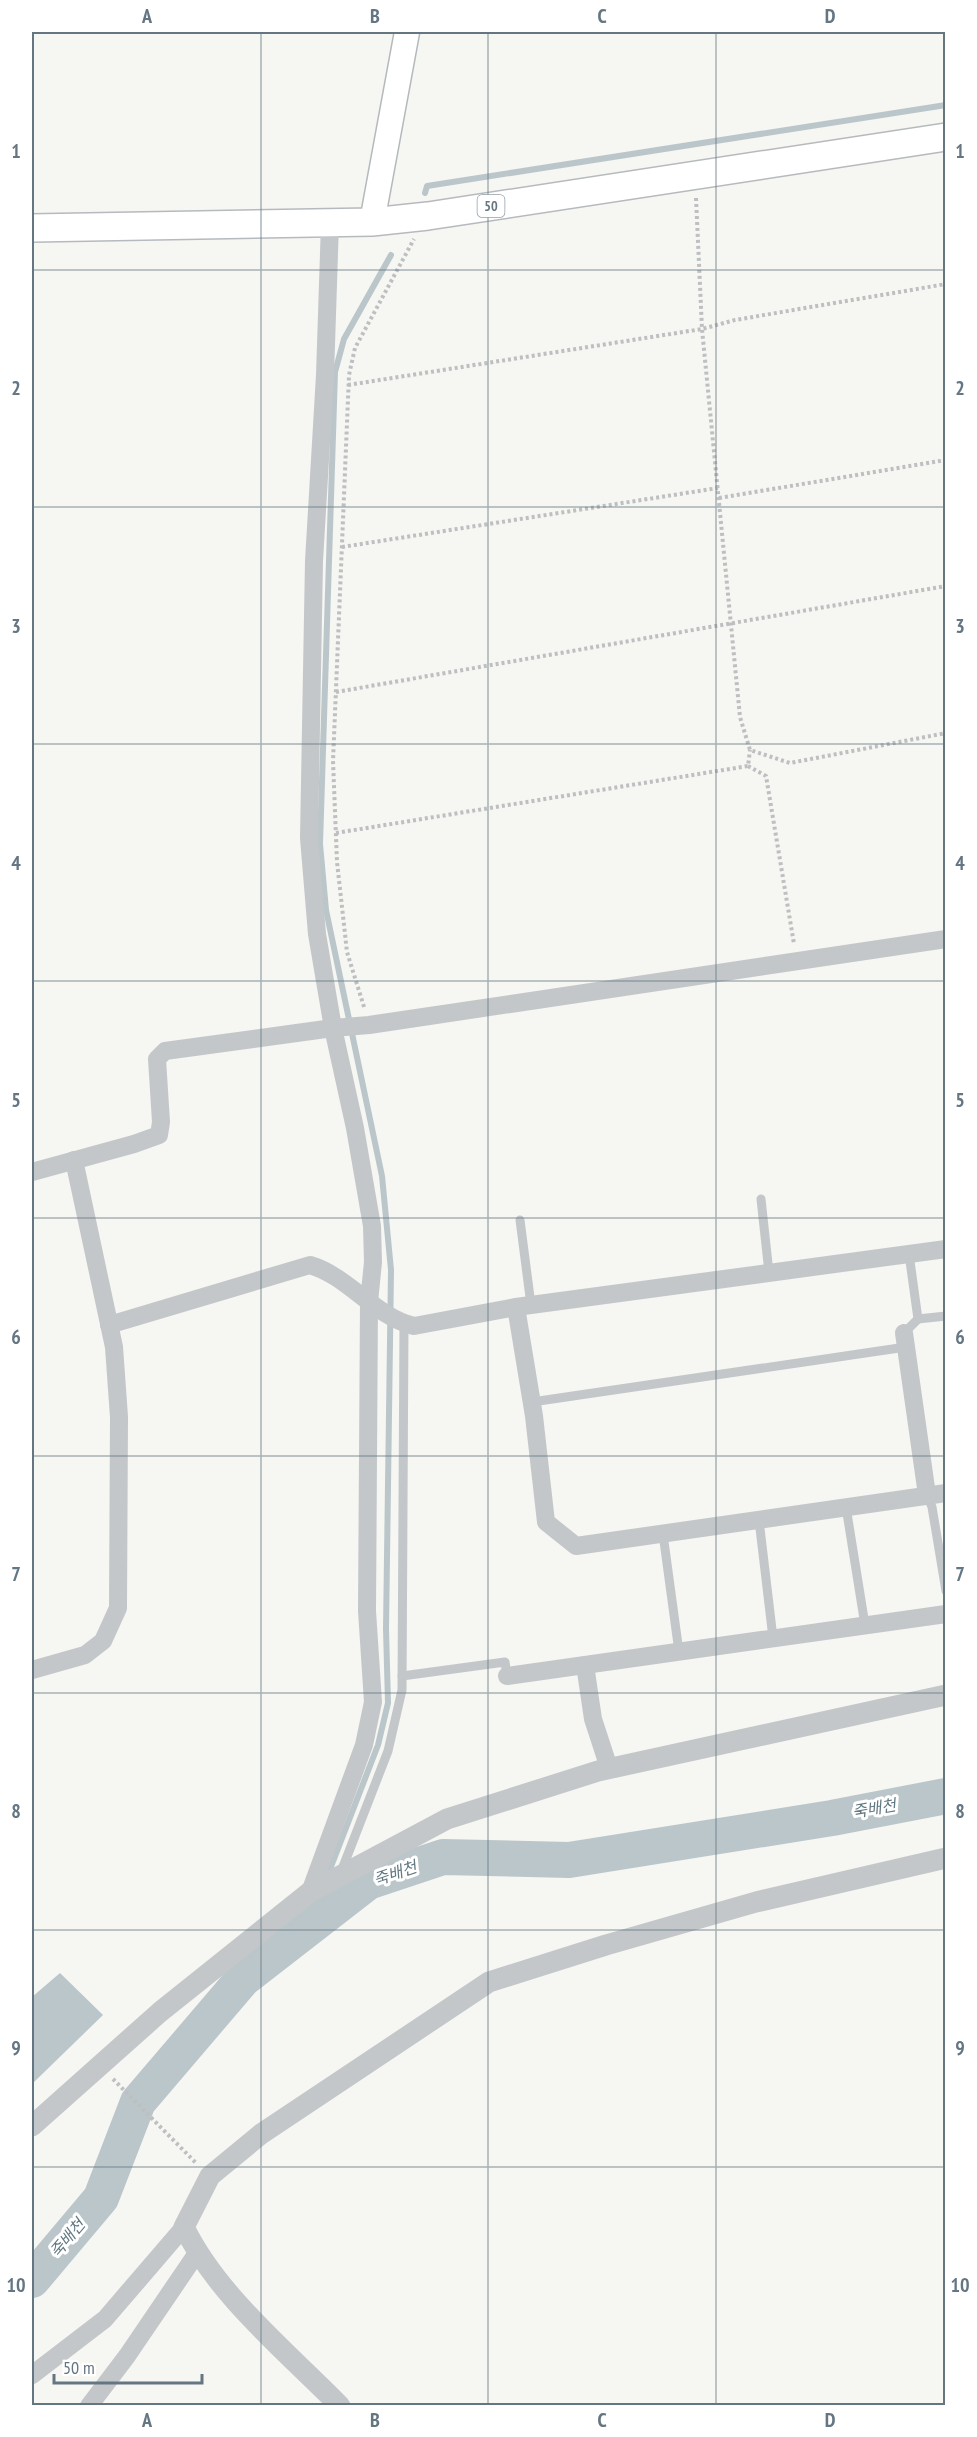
<svg xmlns="http://www.w3.org/2000/svg" width="977" height="2437" font-family="'PT Sans Narrow','Noto Sans KR',sans-serif">
<style>
.water{fill:#bbc6ca}
.lines{fill:none;stroke-linecap:round;stroke-linejoin:round}
.stream{stroke:#bbc6ca;stroke-width:6}
.river{stroke:#bbc6ca;stroke-width:36}
.secondary-casing{stroke:#b3b9bd;stroke-width:27}
.primary-casing{stroke:#b6babe;stroke-width:30}
.path{stroke:#bdbfc1;stroke-width:4;stroke-dasharray:3 3;stroke-linecap:butt}
.service{stroke:#c3c7ca;stroke-width:9}
.minor{stroke:#c3c7ca;stroke-width:18}
.tertiary{stroke:#c3c7ca;stroke-width:21}
.secondary{stroke:#fff;stroke-width:24}
.primary{stroke:#fff;stroke-width:27}
.grid{fill:none;stroke:#657683;stroke-width:1.5;stroke-opacity:0.55}
.labels{text-anchor:middle;stroke-width:6;stroke-linejoin:round;paint-order:stroke}
.shield{fill:#fff;stroke:#939fa8;stroke-width:1.5}
.shield-label{font-size:14px;font-weight:bold;fill:#657683}
.water-label{font-size:16px;font-style:italic;fill:#617880;stroke:#fff}
.neatline{fill:none;stroke:#657683;stroke-width:2}
.grid-label{font-size:20px;text-anchor:middle;font-weight:bold;fill:#657683}
</style>
<rect width="100%" height="100%" fill="#f6f6f2"/>
<polygon class="water" points="60,1973 103,2015 32,2084 32,1997"/>
<g class="lines">
<g class="stream">
<polyline points="425,193 427,186 946,105"/>
<polyline points="327,1877 378,1745 388,1703 386,1629 391,1270 382,1176 326,910 320,844 335,372 344,339 391,255"/>
<polyline points="307,1929 321,1892"/>
</g>
<polyline class="river" points="32,2280 101,2198 138,2102 243,1979 368,1882 443,1857 569,1860 832,1818 946,1796"/>
<defs>
<polyline id="secondary" points="372,222 407,32"/>
<polyline id="primary" points="32,228 372,222 428,216 946,137"/>
</defs>
<use href="#secondary" class="secondary-casing"/>
<use href="#primary" class="primary-casing"/>
<g class="path">
<polyline points="696,198 702,329 740,717 750,750 790,763 946,733"/>
<polyline points="348,385 702,329 735,320 946,284"/>
<polyline points="719,498 946,460"/>
<polyline points="342,547 718,488"/>
<polyline points="336,692 946,586"/>
<polyline points="748,766 766,776 794,944"/>
<polyline points="336,833 748,766 750,750"/>
<polyline points="364,1007 347,952 337,862 333,761 349,375 355,348 414,239"/>
<polyline points="113,2079 196,2163"/>
</g>
<g class="service">
<polyline points="761,1199 769,1273"/>
<polyline points="520,1220 531,1305"/>
<polyline points="918,1319 946,1316"/>
<polyline points="904,1333 918,1319 909,1254"/>
<polyline points="532,1402 906,1347"/>
<polyline points="927,1495 932,1507 946,1591"/>
<polyline points="846,1507 865,1625"/>
<polyline points="759,1520 773,1638"/>
<polyline points="663,1534 679,1652"/>
<polyline points="402,1676 505,1662 507,1676"/>
<polyline points="341,1872 388,1751 402,1690 404,1323"/>
</g>
<g class="minor">
<polyline points="32,1172 134,1144 159,1135 161,1122 157,1059 165,1051 333,1028 369,1025 946,939"/>
<polyline points="516,1307 534,1416 546,1522 576,1546 946,1493"/>
<path d="M109,1325L310,1265C348,1276 374,1316 414,1326L516,1307L946,1249"/>
<polyline points="904,1333 927,1495"/>
<polyline points="585,1665 593,1719 609,1768"/>
<polyline points="32,1670 85,1655 103,1641 118,1608 119,1417 114,1347 74,1160"/>
<polyline points="507,1676 946,1614"/>
<polyline points="310,1892 364,1745 373,1702 367,1611 369,1302 373,1262 372,1226 355,1128 333,1028 317,934 309,838 314,561 325,375 330,223"/>
<polyline points="32,2375 105,2319 184,2227"/>
<polyline points="89,2406 127,2356 197,2253"/>
</g>
<g class="tertiary">
<polyline points="32,2126 160,2012 310,1892 447,1819 598,1771 946,1695"/>
<path d="M340,2406C287,2352 217,2295 184,2227L210,2176L261,2134L489,1982L606,1945L756,1902L946,1858"/>
</g>
<use href="#secondary" class="secondary"/>
<use href="#primary" class="primary"/>
</g>
<path class="grid" d="M261,32V2406M488,32V2406M716,32V2406M32,270H946M32,507H946M32,744H946M32,981H946M32,1218H946M32,1456H946M32,1693H946M32,1930H946M32,2167H946"/>
<g class="labels">
<rect class="shield" x="477.5" y="195" width="27" height="22" rx="4.5"/>
<g class="shield-label">
<text x="491" y="211">50</text>
</g>
<g class="water-label">
<text transform="translate(874 1808) rotate(-10)" y="6">죽배천</text>
<text transform="translate(395 1873) rotate(-19)" y="6">죽배천</text>
<text transform="translate(67 2238) rotate(-50)" y="6">죽배천</text>
</g>
</g>
<rect width="977" height="2437" fill="none" stroke="#ffffff" stroke-width="66"/>
<path d="M54 2374v9h148v-9" fill="none" stroke="#657683" stroke-width="3"/>
<text x="63" y="2374" font-size="18" fill="#657683" stroke="#ffffff" stroke-width="4.5" paint-order="stroke">50 m</text>
<rect x="33" y="33" width="911" height="2371" class="neatline"/>
<g class="grid-label">
<text x="147" y="23">A</text>
<text x="375" y="23">B</text>
<text x="602" y="23">C</text>
<text x="830" y="23">D</text>
<text x="16" y="158">1</text>
<text x="960" y="158">1</text>
<text x="16" y="395">2</text>
<text x="960" y="395">2</text>
<text x="16" y="633">3</text>
<text x="960" y="633">3</text>
<text x="16" y="870">4</text>
<text x="960" y="870">4</text>
<text x="16" y="1107">5</text>
<text x="960" y="1107">5</text>
<text x="16" y="1344">6</text>
<text x="960" y="1344">6</text>
<text x="16" y="1581">7</text>
<text x="960" y="1581">7</text>
<text x="16" y="1818">8</text>
<text x="960" y="1818">8</text>
<text x="16" y="2055">9</text>
<text x="960" y="2055">9</text>
<text x="16" y="2292">10</text>
<text x="960" y="2292">10</text>
<text x="147" y="2427">A</text>
<text x="375" y="2427">B</text>
<text x="602" y="2427">C</text>
<text x="830" y="2427">D</text>
</g>
</svg>
